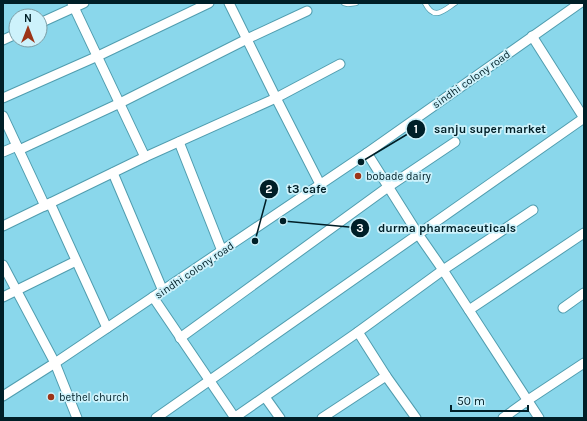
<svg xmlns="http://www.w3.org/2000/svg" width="587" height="421" font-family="Karla,sans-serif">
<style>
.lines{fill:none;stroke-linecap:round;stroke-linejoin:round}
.lane-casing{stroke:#509daf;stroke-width:6}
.street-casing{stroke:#509daf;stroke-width:11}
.lane{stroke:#fff;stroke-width:4.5}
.street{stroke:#fff;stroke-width:9}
.poi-dot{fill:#9c3417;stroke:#cdf2fb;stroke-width:1.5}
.labels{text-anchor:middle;stroke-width:3.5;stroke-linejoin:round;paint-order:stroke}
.street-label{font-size:11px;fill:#001f27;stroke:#cdf2fb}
.poi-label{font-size:11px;fill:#001f27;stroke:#cdf2fb;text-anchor:start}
.leader{fill:none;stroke:#001f27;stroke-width:1.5}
.callout-dot{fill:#001f27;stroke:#cdf2fb;stroke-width:1.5}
.mark-label{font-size:12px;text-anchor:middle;font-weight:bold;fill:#fff}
.callout-label{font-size:12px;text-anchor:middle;font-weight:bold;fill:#001f27;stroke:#cdf2fb;stroke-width:3.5;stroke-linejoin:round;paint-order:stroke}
</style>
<rect width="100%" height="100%" fill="#8ad7eb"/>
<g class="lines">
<defs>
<g id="lane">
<polyline points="344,3 348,4 356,3"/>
<path d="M425,3C434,21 443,11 455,3"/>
</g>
<g id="street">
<polyline points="72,3 145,157"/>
<polyline points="229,3 276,98 320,184"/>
<polyline points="40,23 84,3"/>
<polyline points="532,36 584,118"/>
<polyline points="3,40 16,34"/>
<polyline points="3,98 98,56 209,3"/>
<polyline points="3,116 45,206"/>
<polyline points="179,142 222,251"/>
<polyline points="19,150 120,103 247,39 307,11"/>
<polyline points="3,152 17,146"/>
<polyline points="367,153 418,234 443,270 539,418"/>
<polyline points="113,173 163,291"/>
<polyline points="50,203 107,328"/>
<polyline points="3,226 145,157 276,98 340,64"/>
<polyline points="3,265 55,363 77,418"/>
<polyline points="3,297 76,261"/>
<polyline points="153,297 235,418"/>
<polyline points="563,308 584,293"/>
<polyline points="469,310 584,233"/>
<polyline points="358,332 386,376 416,418"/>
<polyline points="180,338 388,187 455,142"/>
<polyline points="3,396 55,363 367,153 580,3"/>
<polyline points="265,397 280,418"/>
<polyline points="156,418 584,118"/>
<polyline points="234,418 358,332 443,270 533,210"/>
<polyline points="322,418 386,376"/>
<polyline points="503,418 528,400 584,363"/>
</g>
</defs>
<use href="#lane" class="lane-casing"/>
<use href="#street" class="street-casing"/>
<use href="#lane" class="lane"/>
<use href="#street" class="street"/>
</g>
<g class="poi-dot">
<circle cx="358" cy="176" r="4"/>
<circle cx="51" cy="397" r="4"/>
</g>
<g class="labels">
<g class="street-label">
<text transform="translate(471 79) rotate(-35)" y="4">sindhi colony road</text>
<text transform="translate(194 270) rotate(-34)" y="4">sindhi colony road</text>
</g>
<g class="poi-label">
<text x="366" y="180">bobade dairy</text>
<text x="59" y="401">bethel church</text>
</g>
</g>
<path class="leader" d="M361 162L416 129M255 241L269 189M283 221L360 228"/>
<g class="callout-dot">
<circle cx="361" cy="162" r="4"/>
<circle cx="255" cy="241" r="4"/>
<circle cx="283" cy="221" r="4"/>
<circle cx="416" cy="129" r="10"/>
<circle cx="269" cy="189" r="10"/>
<circle cx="360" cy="228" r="10"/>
</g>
<g class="mark-label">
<text x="416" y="133">1</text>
<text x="269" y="193">2</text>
<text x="360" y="232">3</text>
</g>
<g class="callout-label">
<text x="490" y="133">sanju super market</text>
<text x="307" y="193">t3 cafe</text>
<text x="447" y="232">durma pharmaceuticals</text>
</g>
<rect width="587" height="421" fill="none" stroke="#001f27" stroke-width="8"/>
<g transform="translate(28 28)"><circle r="19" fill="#cdf2fb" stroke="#7b9ea6"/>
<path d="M0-3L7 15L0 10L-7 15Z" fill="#9c3417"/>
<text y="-6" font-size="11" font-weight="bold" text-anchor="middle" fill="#001f27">N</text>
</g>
<path d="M451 405v6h77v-6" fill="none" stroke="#001f27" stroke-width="2"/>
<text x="457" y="405" font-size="12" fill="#001f27" stroke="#cdf2fb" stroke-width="3" paint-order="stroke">50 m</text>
</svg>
